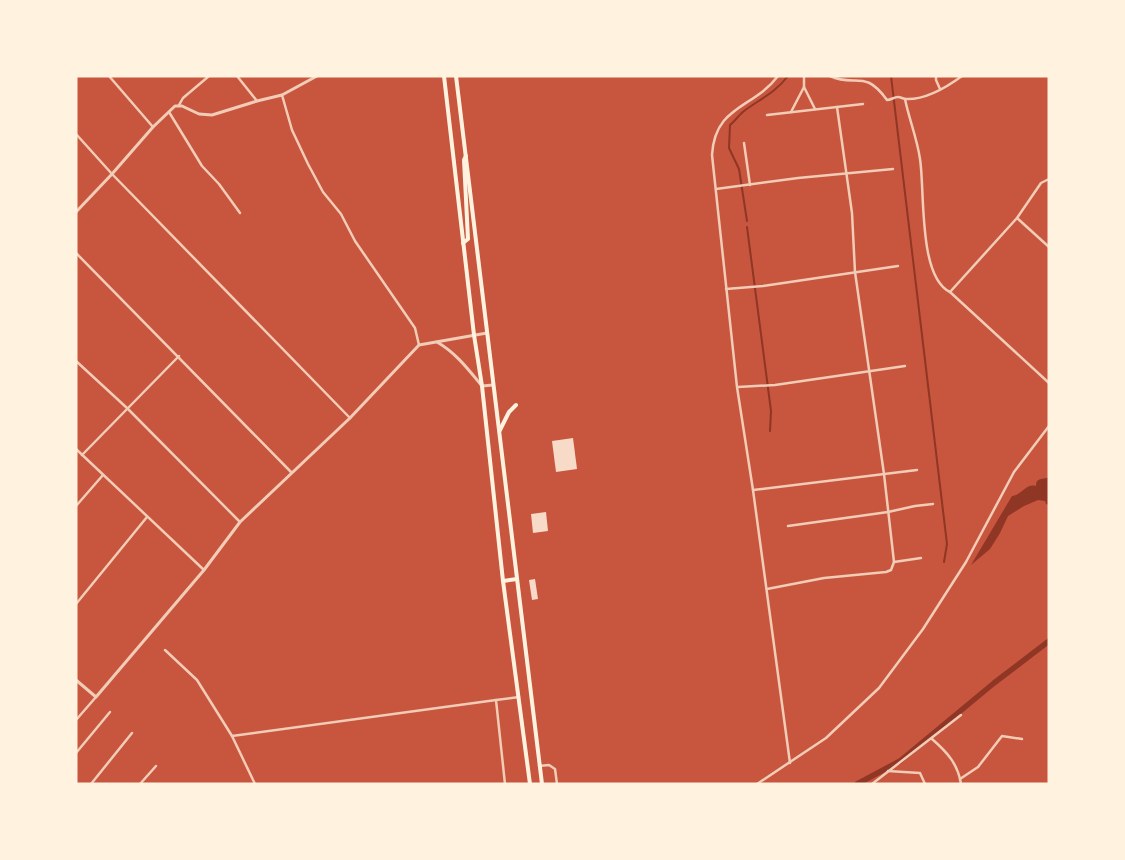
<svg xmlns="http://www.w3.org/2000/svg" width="1125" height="860" font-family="Signika,sans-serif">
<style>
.water{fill:#8f3625}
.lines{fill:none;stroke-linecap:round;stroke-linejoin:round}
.stream{stroke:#8f3625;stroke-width:2}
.canal{stroke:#8f3625;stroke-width:5.5}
.building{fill:#f7dbc8}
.minor{stroke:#f1ccb7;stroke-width:2.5}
.tertiary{stroke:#f1ccb7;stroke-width:3}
.trunk{stroke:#fff3e0;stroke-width:4}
</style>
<rect width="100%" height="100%" fill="#c8553d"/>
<path class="water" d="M1049,477V505L1046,504L1045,501L1038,500L1024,506L1008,516L1000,533L990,549L971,565L1012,496C1022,495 1026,483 1036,486C1036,477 1043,480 1049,477Z"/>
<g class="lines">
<g class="stream">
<polyline points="891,76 947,544 944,562"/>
<path d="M747,221L739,169L729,148L730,125C735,121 739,115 744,111C760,99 775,93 788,76"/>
<polyline points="747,227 771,411 770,431"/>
</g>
<polyline class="canal" points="857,784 900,761 994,683 1049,641"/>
</g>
<g class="building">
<polygon points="573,438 577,469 556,472 552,441"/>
<polygon points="546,512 548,531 533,533 531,514"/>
<polygon points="535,579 538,599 532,600 529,580"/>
</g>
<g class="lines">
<g class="minor">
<polyline points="109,76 153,127"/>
<polyline points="237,76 257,101"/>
<path d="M778,76C753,109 715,105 712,155L737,387L753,490L790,763"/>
<polyline points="804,76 804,87 815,109"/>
<path d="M830,76C856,88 864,68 887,100C891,100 894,97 898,97C901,97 903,99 906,99C926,100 947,87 962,76"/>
<polyline points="936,76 936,80 940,89"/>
<polyline points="282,95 292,130 308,164 323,192 341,214 355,241 415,328 419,345"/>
<path d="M905,99C909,119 917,138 920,159C925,190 918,277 950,292L1049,383"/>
<polyline points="179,105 183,98 209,76"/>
<polyline points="169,112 202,166 219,184 240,213"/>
<polyline points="791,112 804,87"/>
<polyline points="767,115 863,104"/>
<polyline points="76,134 112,174 350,418"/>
<polyline points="744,143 750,185"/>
<polyline points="716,189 798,178 893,169"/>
<polyline points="1017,218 1049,247"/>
<polyline points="76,253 291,472"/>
<polyline points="726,289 763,286 898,266"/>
<polyline points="950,292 1017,218 1041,183 1049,179"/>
<polyline points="76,361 127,408 240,522"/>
<polyline points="738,387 775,385 905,366"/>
<polyline points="76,449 204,570"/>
<polyline points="82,455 179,356"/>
<polyline points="753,490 917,470"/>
<polyline points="76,506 103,475"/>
<polyline points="788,526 888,512 915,506 933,504"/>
<polyline points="894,562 921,558"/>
<polyline points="767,589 824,578 886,572 891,570 894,562 884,474 855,272 852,213 837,107"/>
<polyline points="76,604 147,517"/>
<polyline points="165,650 197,680 232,736 255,784"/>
<polyline points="76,720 96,697"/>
<polyline points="232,736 496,700"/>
<path d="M932,739C947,752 958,764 961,784"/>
<polyline points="76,753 110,712"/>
<polyline points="539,766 549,765 555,769 557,784"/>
<polyline points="888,771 920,773 925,784"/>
<polyline points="960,779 978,767 1002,736 1022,739"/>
<polyline points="91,784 132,733"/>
<polyline points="140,784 156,766"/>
<polyline points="505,784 496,700 519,697"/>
<polyline points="757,784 826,738 879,688 923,629 966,562 1014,472 1049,426"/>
<polyline points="872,784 961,715"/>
</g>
<g class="tertiary">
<polyline points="76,212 112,174 153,127 175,106 182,106 199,114 212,115 257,101 282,95 317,76"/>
<path d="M437,342C456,353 468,369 482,386L493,385"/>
<polyline points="76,680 96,697 204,570 240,522 350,418 419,345 487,333"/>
</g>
<g class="trunk">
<polyline points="444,76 474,335 482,386 503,581 530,784"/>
<polyline points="456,76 542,784"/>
<polyline points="463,243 468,239 464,160 466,156"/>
<polyline points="500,430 509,412 516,405"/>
<polyline points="503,581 517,579"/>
</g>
</g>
<rect width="1125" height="860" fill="none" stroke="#fff3e0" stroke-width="155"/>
</svg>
